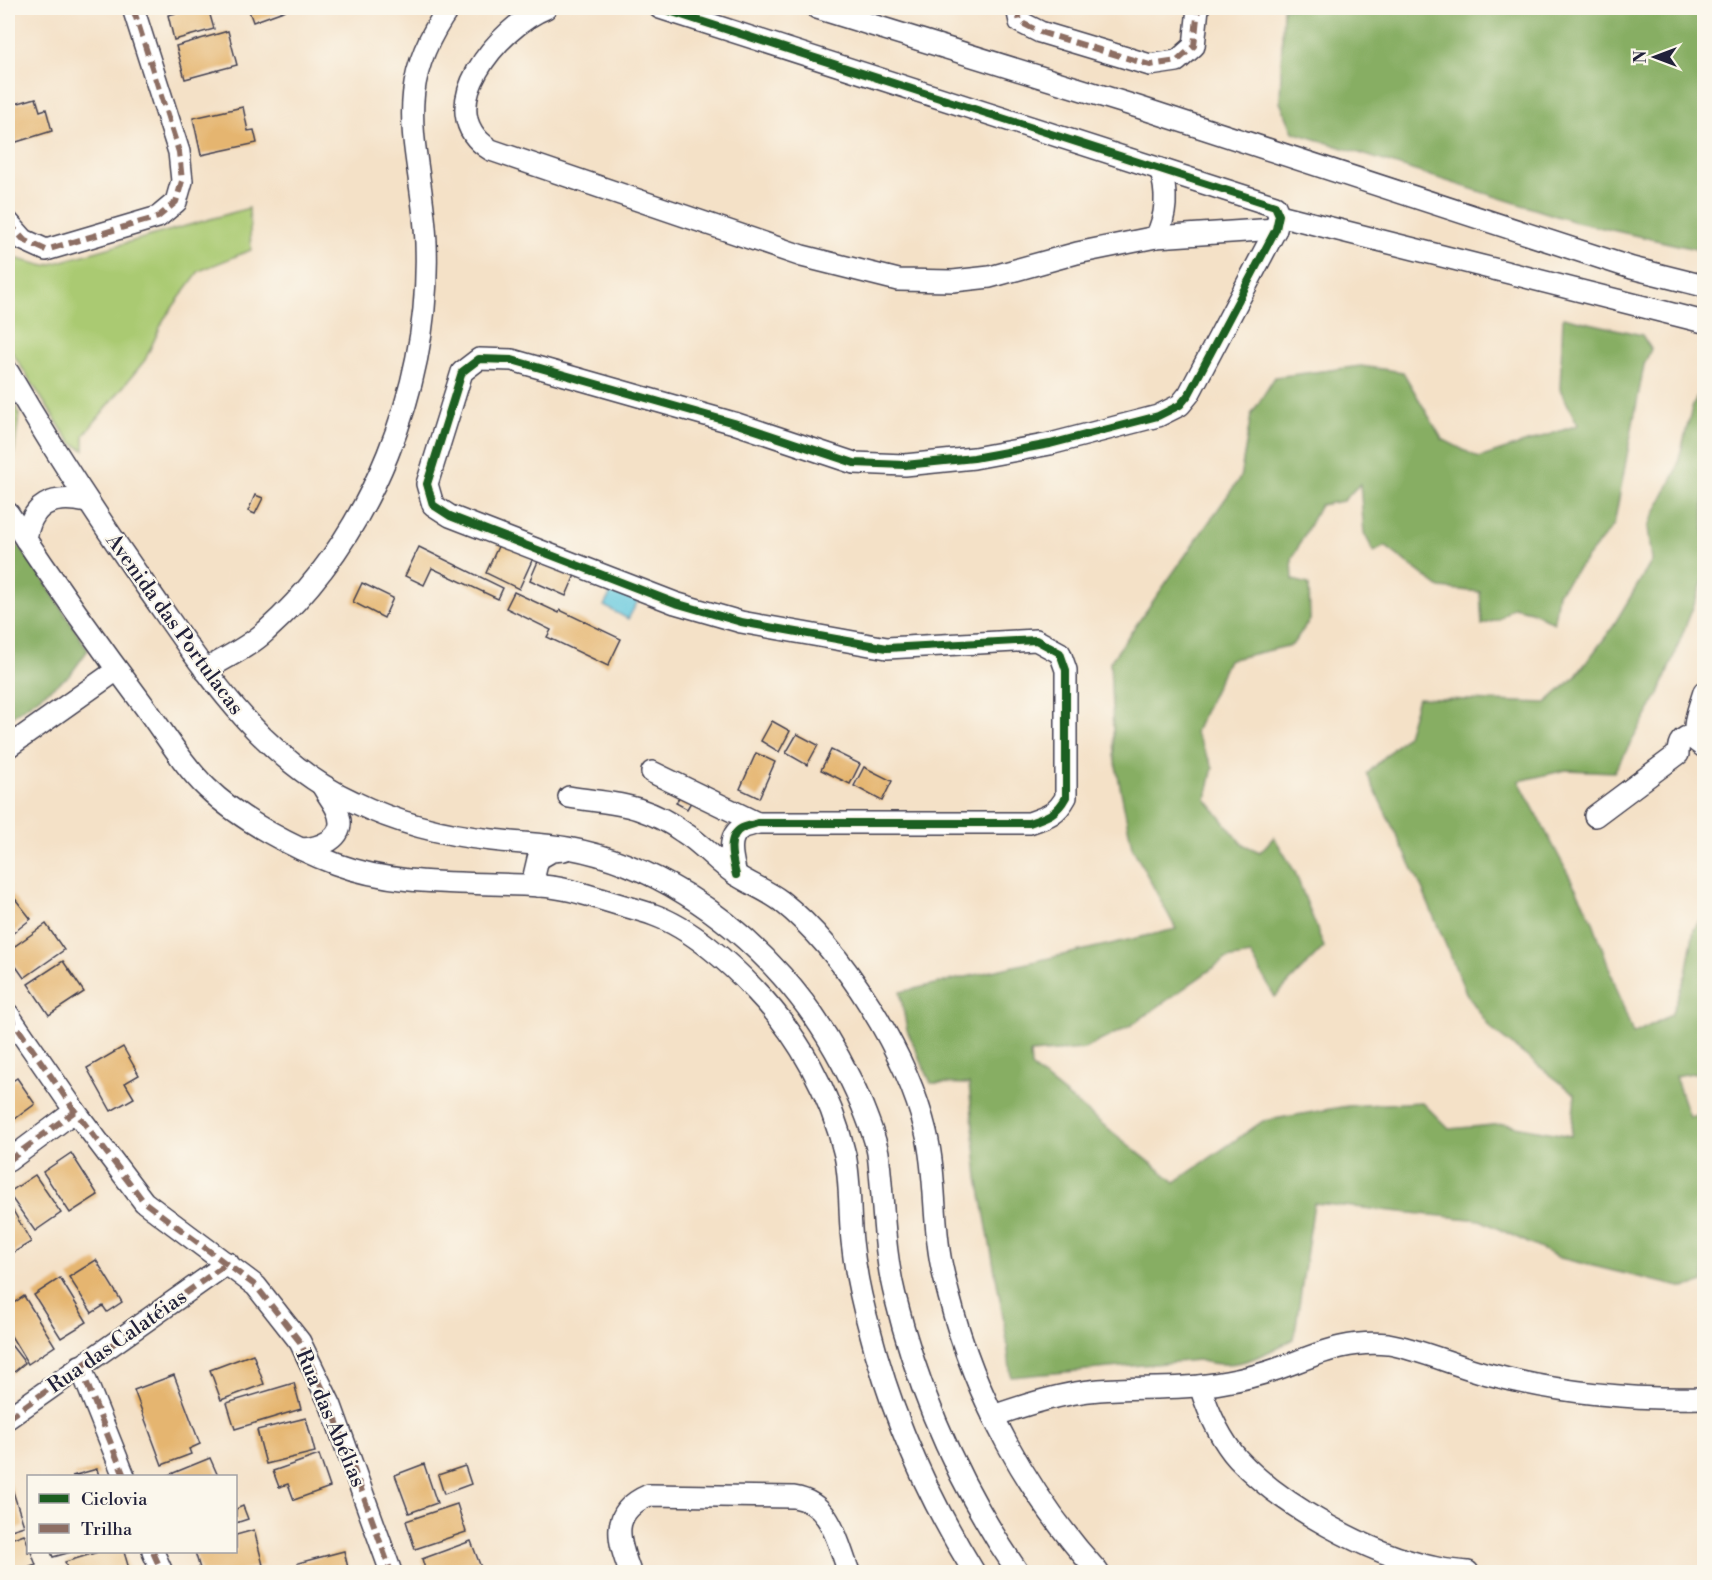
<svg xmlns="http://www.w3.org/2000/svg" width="1712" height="1580" font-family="'Libre Bodoni',serif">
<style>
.green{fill:#aaca72;stroke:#667656;stroke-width:1.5}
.forest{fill:#87ae64;stroke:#546850;stroke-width:1.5}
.water{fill:#61c7de;stroke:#42748c;stroke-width:1.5}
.building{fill:#e5b570}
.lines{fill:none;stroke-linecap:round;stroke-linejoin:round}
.minor-casing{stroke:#423f50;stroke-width:24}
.minor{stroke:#fff;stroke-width:21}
.quiet{stroke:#8d6e63;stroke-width:6;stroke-dasharray:12 6;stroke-linecap:butt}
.cycleway-casing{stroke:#fbf7ec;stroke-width:11}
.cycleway{stroke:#1b5e20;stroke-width:8}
.labels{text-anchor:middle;stroke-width:4.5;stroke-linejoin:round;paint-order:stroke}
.street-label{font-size:21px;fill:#22223b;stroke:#fbf7ec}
</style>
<rect width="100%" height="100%" fill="#fbf7ec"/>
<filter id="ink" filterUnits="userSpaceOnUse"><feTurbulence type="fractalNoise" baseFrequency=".0167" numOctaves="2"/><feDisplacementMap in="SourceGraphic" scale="12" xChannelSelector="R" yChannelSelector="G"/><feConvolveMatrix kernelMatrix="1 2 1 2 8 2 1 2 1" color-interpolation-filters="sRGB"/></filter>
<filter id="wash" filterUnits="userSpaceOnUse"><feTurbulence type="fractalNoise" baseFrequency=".008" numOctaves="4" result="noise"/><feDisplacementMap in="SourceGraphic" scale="24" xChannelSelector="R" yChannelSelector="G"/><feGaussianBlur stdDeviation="1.35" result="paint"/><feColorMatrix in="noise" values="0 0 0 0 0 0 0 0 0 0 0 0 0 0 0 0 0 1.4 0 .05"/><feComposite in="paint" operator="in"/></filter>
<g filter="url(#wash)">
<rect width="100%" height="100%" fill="#f4e1c7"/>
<g class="green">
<polygon points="249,208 251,250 199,271 164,319 145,360 84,435 84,450 72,443 64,433 8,346 8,252 14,258 45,266"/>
<polygon points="8,386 19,415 13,462 8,468"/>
</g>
<g class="forest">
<polygon points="1283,8 1704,8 1704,251 1572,221 1293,132 1280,102"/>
<path d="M1563,317L1642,335L1651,349L1644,365L1614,525L1558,593L1554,623L1531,611L1513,607L1499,619L1482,625L1480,592L1440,588L1385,546L1374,552L1364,533L1360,484L1343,501L1320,505L1292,559L1293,580L1309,584L1310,620L1292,645L1228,660L1195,732L1213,767L1206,799L1242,844L1260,852L1274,837L1295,872L1324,947L1275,997L1251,955L1226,959L1130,1026L1084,1049L1030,1053L1031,1067L1175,1182L1263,1121L1347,1106L1422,1102L1449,1129L1504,1124L1571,1136L1575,1094L1491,1029L1466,993L1420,884L1367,774L1407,735L1418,698L1546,703L1576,676L1610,631L1652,561L1648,527L1676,471L1691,411L1698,393L1704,387V579L1659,694L1614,772L1566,770L1519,781L1592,919L1633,1034L1671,1015L1686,974L1694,929L1704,914V1071L1675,1076L1689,1117L1704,1112V1282L1684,1288L1560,1258L1480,1220L1314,1203L1294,1339C1261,1356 1236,1372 1198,1360L1011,1377L1005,1327L978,1178L969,1084L931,1083L907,1030L900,992L1176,929L1132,847L1114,756L1110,662L1240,478L1251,415L1275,377L1361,366L1403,372L1442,439L1479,458L1578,425L1560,389Z"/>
<polygon points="8,534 35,566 88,650 70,675 8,719"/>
</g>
<polygon class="water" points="614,587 638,601 628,619 604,606"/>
<g id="blocks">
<g class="building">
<polygon points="196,8 208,8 214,29 174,40 168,15"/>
<polygon points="248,8 285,8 286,10 253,22"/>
<polygon points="228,31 237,65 185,79 176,46"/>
<polygon points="36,98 40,111 46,109 52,131 10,144 8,136 8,106"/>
<polygon points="243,107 248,131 254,130 257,143 201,155 193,118"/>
<polygon points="255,495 263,498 255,514 248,511"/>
<polygon points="501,540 534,556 519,589 486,573"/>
<polygon points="419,547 503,588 498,599 432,568 424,585 405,576"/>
<polygon points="542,552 578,568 566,596 530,580"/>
<polygon points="362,583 393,598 384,618 353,602"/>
<polygon points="514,592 559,613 560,610 621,639 608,666 547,637 551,630 506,608"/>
<polygon points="772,721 790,731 779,752 761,741"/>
<polygon points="797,734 818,745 807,765 786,753"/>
<polygon points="831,750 860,764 850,784 821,770"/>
<polygon points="756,753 775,762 759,798 740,789"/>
<polygon points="864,767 892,781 882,801 854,786"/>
<polygon points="683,790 694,797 687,809 676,803"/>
<polygon points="12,895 31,919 12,934 8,928 8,899"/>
<polygon points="46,924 64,950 24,978 8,955 8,951"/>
<polygon points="63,961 84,992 49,1015 28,984"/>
<polygon points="123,1047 139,1075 125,1083 134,1098 111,1111 87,1068"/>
<polygon points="17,1078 35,1104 8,1124 8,1084"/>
<polygon points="71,1153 98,1195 70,1213 43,1172"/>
<polygon points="35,1175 61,1213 35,1231 8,1193"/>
<polygon points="11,1207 31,1242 8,1256 8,1209"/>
<polygon points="96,1260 122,1302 107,1312 103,1306 92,1313 69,1277"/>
<polygon points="60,1278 87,1322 61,1338 34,1295"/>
<polygon points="24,1296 55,1346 28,1364 8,1331 8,1307"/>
<polygon points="8,1341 25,1363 8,1377"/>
<polygon points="253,1354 264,1384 221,1400 210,1370"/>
<polygon points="174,1375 200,1444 189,1449 191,1454 162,1465 134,1390"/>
<polygon points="294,1383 301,1409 235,1429 227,1403"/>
<polygon points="306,1418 315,1452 266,1464 257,1430"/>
<polygon points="319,1455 330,1487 294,1500 288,1484 279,1487 273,1471"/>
<polygon points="210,1458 218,1476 166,1476"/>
<polygon points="424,1464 437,1503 409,1513 395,1475"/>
<polygon points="465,1466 471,1484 444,1494 438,1475"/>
<polygon points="97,1469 99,1476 72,1476"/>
<polygon points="8,1476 24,1526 8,1531"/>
<polygon points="457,1504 466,1532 415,1549 406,1521"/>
<polygon points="243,1506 248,1519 236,1523 236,1509"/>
<polygon points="254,1530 263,1565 235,1572 201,1572 195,1552 236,1552 236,1535"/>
<polygon points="24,1534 28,1544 28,1552 31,1552 36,1565 16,1572 8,1572 8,1540"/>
<polygon points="471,1541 482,1570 476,1572 426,1572 422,1559"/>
<polygon points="344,1551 349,1572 301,1572 298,1563"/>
<polygon points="51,1552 71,1552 53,1557"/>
<polygon points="98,1552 124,1552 130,1572 68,1572 65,1562"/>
</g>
</g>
</g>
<g filter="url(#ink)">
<use href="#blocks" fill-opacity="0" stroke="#423f50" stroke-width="1.5"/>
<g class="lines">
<defs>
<g id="minor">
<path d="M546,8C500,26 427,111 491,150L802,256L898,280L953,281L990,277L1077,253L1156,237L1276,229"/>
<path d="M660,8L1275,206L1279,215L1276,229L1189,394L1180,405L1158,416L1050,444L974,458L905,465L854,463L734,423L512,360L479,359L462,372L427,484L433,505L450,516L675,603L741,622L887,648L1036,640L1060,653L1066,670V797C1057,814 1047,817 1029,823H757C753,825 746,826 742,828C725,837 733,861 736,875"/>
<polyline points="817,8 1138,107 1632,268 1704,286"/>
<polyline points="1017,8 1020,22 1040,32 1150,65 1177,61 1194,46 1198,8"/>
<polyline points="1279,215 1704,322"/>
<polyline points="8,222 24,240 46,250 158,217 176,202 182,181 179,152 133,8"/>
<path d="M1156,237C1167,215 1168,193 1160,169"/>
<path d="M8,372C52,448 100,521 150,592C206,672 262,760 354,802C397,823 445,835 492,840C517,843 543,844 568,848C651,863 726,913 782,976C816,1014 842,1058 862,1105C868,1120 875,1137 878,1153C884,1201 883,1249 895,1296C919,1395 961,1489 1018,1572"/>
<path d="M8,513C52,579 97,643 145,707C165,734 183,765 207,788C240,820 294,848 336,864C401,888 472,881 540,886C561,887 581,893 601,899C619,905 637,909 654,915C690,928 729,962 755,990C798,1034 831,1094 845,1155C851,1183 849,1213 852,1241C855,1270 861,1299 869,1327C891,1414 927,1496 974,1572"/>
<path d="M26,540C31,504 52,494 87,502"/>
<path d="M205,670C225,658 249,647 266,631C372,536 431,385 426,243C422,149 387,94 449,8"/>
<path d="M1704,692C1699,708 1692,724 1696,741L1704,747"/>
<polyline points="8,747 117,670"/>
<polyline points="652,772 757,823"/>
<path d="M569,797C592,801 617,802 638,809C653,814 671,823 683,832C703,844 718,864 738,876C752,885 768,891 781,901C845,952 907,1054 926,1132C936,1173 933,1216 940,1257C942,1270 946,1284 949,1296C975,1398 1028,1495 1098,1572"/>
<path d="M1595,816L1678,754C1678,741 1682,738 1694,734"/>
<path d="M301,849C319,848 346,839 339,816C337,806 328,796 323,787"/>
<polyline points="539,886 534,876 538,859 552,851 564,850"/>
<polyline points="8,1014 75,1111 144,1202 256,1286 300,1342 331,1406 391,1572"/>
<polyline points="8,1161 75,1111"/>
<polyline points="80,1366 124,1476"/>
<path d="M1200,1386C1208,1411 1220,1439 1238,1459C1282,1506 1369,1554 1432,1567C1443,1570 1456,1571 1468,1572"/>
<path d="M993,1416C1028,1404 1062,1393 1099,1390C1141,1387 1184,1390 1226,1382C1250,1378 1273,1371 1296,1362C1327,1350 1354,1340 1388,1344C1419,1349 1456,1366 1488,1374C1559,1393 1632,1400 1704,1398"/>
<polyline points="8,1418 228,1263"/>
<polyline points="153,1552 162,1572"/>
<path d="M630,1572C618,1540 609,1512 649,1495L794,1497C832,1503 837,1542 849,1572"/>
</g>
</defs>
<use href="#minor" class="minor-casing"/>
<use href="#minor" class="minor"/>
<g class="quiet">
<polyline points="1017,8 1020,22 1040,32 1150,65 1177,61 1194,46 1198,8"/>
<polyline points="8,222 24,240 46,250 158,217 176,202 182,181 179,152 133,8"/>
<polyline points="8,1014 75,1111 144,1202 256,1286 300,1342 331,1406 391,1572"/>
<polyline points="8,1161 75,1111"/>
<polyline points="80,1366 124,1476"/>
<polyline points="8,1418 228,1263"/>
<polyline points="153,1552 162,1572"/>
</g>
<defs>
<path id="cycleway" d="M660,8L1275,206L1279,215L1276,229L1189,394L1180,405L1158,416L1050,444L974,458L905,465L854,463L734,423L512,360L479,359L462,372L427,484L433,505L450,516L675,603L741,622L887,648L1036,640L1060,653L1066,670V797C1057,814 1047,817 1029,823H757C753,825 746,826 742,828C725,837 733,861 736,875"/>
</defs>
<use href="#cycleway" class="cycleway-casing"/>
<use href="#cycleway" class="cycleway"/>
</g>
</g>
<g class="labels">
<g class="street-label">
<text transform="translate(175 624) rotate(54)" y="7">Avenida das Portulacas</text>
<text transform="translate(117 1341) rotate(-35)" y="7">Rua das Calatéias</text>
<text transform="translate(331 1418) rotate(67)" y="7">Rua das Abélias</text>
</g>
</g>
<rect width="1712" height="1580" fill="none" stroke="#fbf7ec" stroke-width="30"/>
<rect x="27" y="1475" width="210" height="78" fill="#fbf7ec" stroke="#a4a2a5" stroke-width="1.5"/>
<rect x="39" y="1494" width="30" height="9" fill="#1b5e20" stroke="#a4a2a5" stroke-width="1.5"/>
<text x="81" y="1505" font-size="18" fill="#22223b">Ciclovia</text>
<rect x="39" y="1524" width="30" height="9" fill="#8d6e63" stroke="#a4a2a5" stroke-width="1.5"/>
<text x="81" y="1535" font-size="18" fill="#22223b">Trilha</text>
<g transform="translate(1655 57) rotate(270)" stroke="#fbf7ec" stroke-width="4.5" paint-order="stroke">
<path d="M0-4.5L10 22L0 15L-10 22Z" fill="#22223b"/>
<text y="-9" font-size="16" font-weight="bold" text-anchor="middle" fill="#22223b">N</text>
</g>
</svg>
